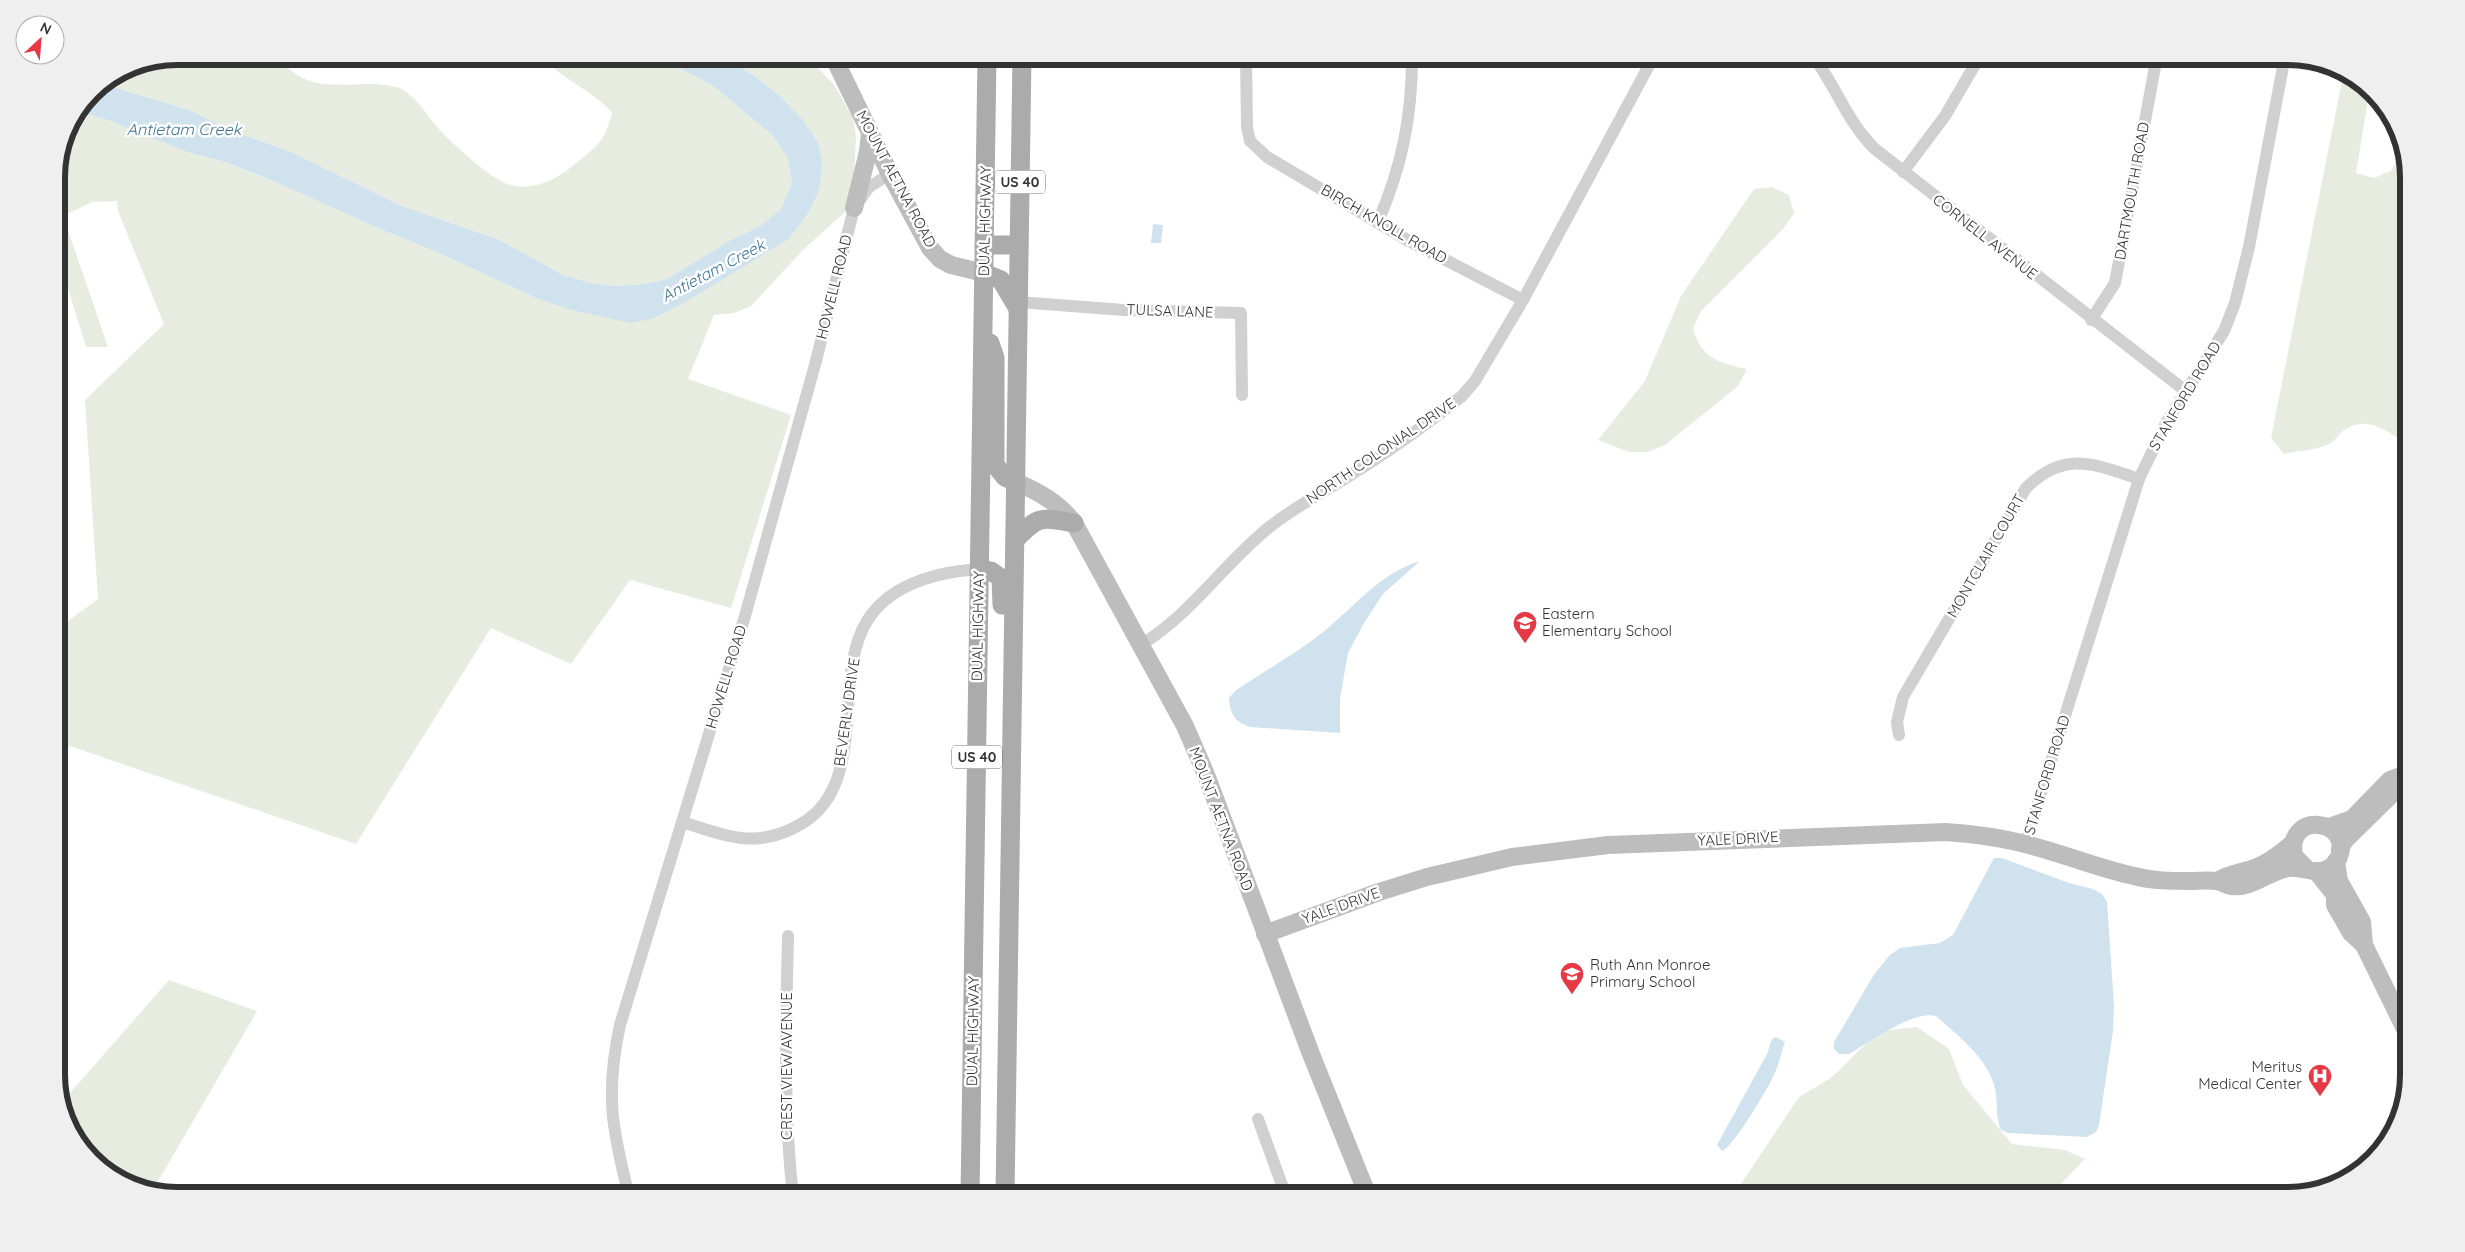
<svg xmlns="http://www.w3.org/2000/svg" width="2465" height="1252" font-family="Quicksand,sans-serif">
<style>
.green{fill:#e6ecdf}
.water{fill:#cfe2ee}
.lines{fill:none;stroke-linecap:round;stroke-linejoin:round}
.street{stroke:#d0d0d0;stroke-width:12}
.secondary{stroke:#bdbdbd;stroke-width:18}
.primary{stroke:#ababab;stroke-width:19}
.labels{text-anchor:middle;stroke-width:5;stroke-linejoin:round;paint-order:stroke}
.shield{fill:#fff;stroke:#707070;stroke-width:1}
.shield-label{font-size:14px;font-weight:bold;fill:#333}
.street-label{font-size:15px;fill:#333;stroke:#fff}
.poi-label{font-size:15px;fill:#333;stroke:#fff;text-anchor:start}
.water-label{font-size:16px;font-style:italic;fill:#3f7597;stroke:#fff}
.rim{fill:none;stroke:#333;stroke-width:6}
</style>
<rect width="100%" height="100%" fill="#fff"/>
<g class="green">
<path d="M177,56H277C304,92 335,84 374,84C383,85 395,85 403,90C418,99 427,116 439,129C453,144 494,183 514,186C535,189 554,181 570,168C594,148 605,144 612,112C591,90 562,79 541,56H657L713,86L772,135L787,157L792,183L781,209L760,226L729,241L667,279L644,284L616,286L595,284L563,275L500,240L402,206L291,152L233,131L189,110L103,84L131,65Z"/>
<polygon points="722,56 802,56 821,71 834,85 853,118 856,137 854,174 845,212 803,250 751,306 734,313 714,315 688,379 791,415 731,608 630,580 571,664 491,628 356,844 64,744 57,756 57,629 98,599 85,400 164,324 118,211 117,201 92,202 63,216 108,347 86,347 57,252 56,170 66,131 78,112 108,120 187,152 225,162 264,177 385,231 439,253 534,297 712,285 789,239 809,212 821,178 822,160 818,142 802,119 780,96 756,77"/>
<path d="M2344,71L2369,93L2356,173L2374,178L2391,171L2402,151L2409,170V446C2389,432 2367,413 2343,431C2338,435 2335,441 2329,444C2314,451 2299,450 2284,454L2271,438Z"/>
<path d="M1772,187L1789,195L1794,213L1783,229L1701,311L1693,328C1701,358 1718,363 1747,369L1738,386L1665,445L1648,452H1629L1598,440L1645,381L1681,296L1754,189Z"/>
<polygon points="169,980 257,1011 153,1190 124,1183 77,1142 63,1101"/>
<polygon points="1917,1027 1949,1049 1963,1085 2012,1144 2065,1150 2085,1159 2049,1196 1733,1196 1799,1097 1831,1078 1879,1031"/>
</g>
<g class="water">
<polygon points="657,56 722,56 756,77 780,96 802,119 818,142 822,160 821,178 818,192 809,212 789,239 685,302 654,318 631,323 568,309 534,297 439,253 385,231 264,177 225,162 187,152 108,120 78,112 92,91 103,84 189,110 233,131 291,152 402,206 500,240 563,275 595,284 616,286 644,284 667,279 729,241 760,226 781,209 792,183 787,157 772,135 713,86"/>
<polygon points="1153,224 1163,225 1161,243 1151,243"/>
<path d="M1420,561L1383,594L1364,623L1348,653L1340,698V733L1250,727C1235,722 1230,714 1229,698L1235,691C1263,672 1295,654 1322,633C1353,608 1380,573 1420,561Z"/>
<path d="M1994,858H2002L2069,883L2093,889L2102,894L2107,902L2114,1006L2113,1031L2099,1125L2096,1132L2087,1137L2008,1133L2001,1130C1995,1116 1998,1102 1995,1088C1987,1057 1958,1036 1936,1016C1913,1010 1870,1042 1849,1054H1839L1834,1049V1042L1875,973L1890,955L1900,948L1940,943L1953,935Z"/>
<path d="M1776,1037L1785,1042C1781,1052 1779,1065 1774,1075C1768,1088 1732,1149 1722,1151L1717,1145L1767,1054L1772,1039Z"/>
</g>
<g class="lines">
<g class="street">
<polyline points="1246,56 1247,127 1250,141 1267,157 1409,241 1523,300"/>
<path d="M1813,56C1836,86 1847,122 1875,149L2187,392"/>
<polyline points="1903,172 1945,116 1980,56"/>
<path d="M1378,222C1402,166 1412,117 1412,56"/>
<polyline points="1018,302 1124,310 1241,313 1242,395"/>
<polyline points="2091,320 2115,283 2157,56"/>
<path d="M1142,644C1191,614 1223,565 1267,529C1295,506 1328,490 1357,471C1393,448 1429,423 1462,396L1475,381L1523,300L1654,56"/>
<path d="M1899,735L1897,722L1903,697L2026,488C2065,450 2094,464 2139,479"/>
<path d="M682,822C727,836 757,850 801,824C870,784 831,679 867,621C890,584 938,572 979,569"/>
<polyline points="2025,844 2139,479 2166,423 2224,331 2235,303 2249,247 2285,56"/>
<path d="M788,936C786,1024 783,1108 793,1196"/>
<polyline points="1258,1119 1286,1196"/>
<path d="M629,1196C612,1129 605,1094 620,1025L745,616L816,361L854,208L869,187L890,174"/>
</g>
<g class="secondary">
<polyline points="833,56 890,174 930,248 940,259 951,265 984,273"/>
<polyline points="854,208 868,152 870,133"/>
<path d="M1016,482C1039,492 1059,503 1074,523L1185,726L1205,772L1311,1054L1368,1196"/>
<polyline points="2329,827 2352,819 2390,780 2401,776"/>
<polyline points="2340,849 2345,840 2399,787 2409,768"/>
<polyline points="2336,861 2339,881 2362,922 2364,945 2409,1037"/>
<polyline points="2316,871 2335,895 2335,905 2351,933 2364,945"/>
<path d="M2217,881C2232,872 2242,873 2257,867C2271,862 2282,852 2293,843"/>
<path d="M1265,934L1379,892L1427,877L1512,857L1608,845L1946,832C1973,834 1999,837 2025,844C2062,853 2097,868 2134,876C2153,881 2171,881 2190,881C2199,881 2209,880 2217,881C2222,882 2226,885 2231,886C2252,889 2269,871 2288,868C2300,866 2311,873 2322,871C2329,869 2336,864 2339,857C2353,819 2285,810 2294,856L2307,869"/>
</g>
<g class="primary">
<polyline points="984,245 1019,245"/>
<polyline points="984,273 1001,280 1017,307"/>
<polyline points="990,343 995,358 995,465 1005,477 1016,482"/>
<path d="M1015,540C1039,515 1041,517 1074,523"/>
<polyline points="979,569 991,571 1001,578 1002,605"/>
<polyline points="970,1196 987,56"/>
<polyline points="1005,1196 1022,56"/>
</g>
</g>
<defs>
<symbol id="school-pin" viewBox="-11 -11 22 30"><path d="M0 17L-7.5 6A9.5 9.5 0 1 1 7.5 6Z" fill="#e63946" stroke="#fff"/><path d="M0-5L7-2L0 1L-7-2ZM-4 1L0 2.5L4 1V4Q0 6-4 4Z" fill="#fff"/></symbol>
<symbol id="hospital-pin" viewBox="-11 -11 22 30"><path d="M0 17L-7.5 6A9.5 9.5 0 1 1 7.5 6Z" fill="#e63946" stroke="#fff"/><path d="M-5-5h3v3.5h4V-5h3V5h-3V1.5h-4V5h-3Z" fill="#fff"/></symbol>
</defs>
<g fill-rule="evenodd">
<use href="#school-pin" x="1511" y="609" width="28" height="38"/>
<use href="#school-pin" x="1558" y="960" width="28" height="38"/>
<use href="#hospital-pin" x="2306" y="1062" width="28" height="38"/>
</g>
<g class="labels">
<g class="shield">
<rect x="995" y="170.5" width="50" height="23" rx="4"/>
<rect x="952" y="745.5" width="50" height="23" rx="4"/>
</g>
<g class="shield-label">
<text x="1020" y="187">US 40</text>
<text x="977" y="762">US 40</text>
</g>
<g class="street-label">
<text transform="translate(896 179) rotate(62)" y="5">MOUNT AETNA ROAD</text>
<text transform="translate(2132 191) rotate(-80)" y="5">DARTMOUTH ROAD</text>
<text transform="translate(985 221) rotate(-89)" y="5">DUAL HIGHWAY</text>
<text transform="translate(1384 224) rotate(30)" y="5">BIRCH KNOLL ROAD</text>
<text transform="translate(1985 237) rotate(38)" y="5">CORNELL AVENUE</text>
<text transform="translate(834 287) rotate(-76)" y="5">HOWELL ROAD</text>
<text transform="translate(1170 311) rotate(2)" y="5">TULSA LANE</text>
<text transform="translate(2185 396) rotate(-59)" y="5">STANFORD ROAD</text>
<text transform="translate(1381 451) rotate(-34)" y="5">NORTH COLONIAL DRIVE</text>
<text transform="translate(1986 556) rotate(-60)" y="5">MONTCLAIR COURT</text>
<text transform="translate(978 626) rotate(-89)" y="5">DUAL HIGHWAY</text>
<text transform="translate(726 677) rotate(-73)" y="5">HOWELL ROAD</text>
<text transform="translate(847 712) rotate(-82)" y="5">BEVERLY DRIVE</text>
<text transform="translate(2047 775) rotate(-73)" y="5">STANFORD ROAD</text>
<text transform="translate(1221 819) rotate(69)" y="5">MOUNT AETNA ROAD</text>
<text transform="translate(1738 839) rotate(-3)" y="5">YALE DRIVE</text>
<text transform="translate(1341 906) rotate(-20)" y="5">YALE DRIVE</text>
<text transform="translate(973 1031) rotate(-89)" y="5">DUAL HIGHWAY</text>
<text transform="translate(787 1066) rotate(-90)" y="5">CREST VIEW AVENUE</text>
</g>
<g class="poi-label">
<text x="1542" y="619">Eastern<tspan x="1542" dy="17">Elementary School</tspan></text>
<text x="1590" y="970">Ruth Ann Monroe<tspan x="1590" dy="17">Primary School</tspan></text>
<text x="2302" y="1072" text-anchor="end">Meritus<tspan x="2302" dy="17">Medical Center</tspan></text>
</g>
<g class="water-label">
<text x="184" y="135">Antietam Creek</text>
<text transform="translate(713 270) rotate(-28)" y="6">Antietam Creek</text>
</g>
</g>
<path d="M0 0H2465V1252H0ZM177 65H2288A112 112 0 0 1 2400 177V1075A112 112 0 0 1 2288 1187H177A112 112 0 0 1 65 1075V177A112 112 0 0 1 177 65Z" fill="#efefef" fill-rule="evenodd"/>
<path class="rim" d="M177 65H2288A112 112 0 0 1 2400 177V1075A112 112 0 0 1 2288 1187H177A112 112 0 0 1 65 1075V177A112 112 0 0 1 177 65Z"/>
<g transform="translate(40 40) rotate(26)"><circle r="24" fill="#ffffff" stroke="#adadad"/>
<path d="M0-4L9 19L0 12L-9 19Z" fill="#e63946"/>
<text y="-8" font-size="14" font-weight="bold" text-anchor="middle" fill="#333333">N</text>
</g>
</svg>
